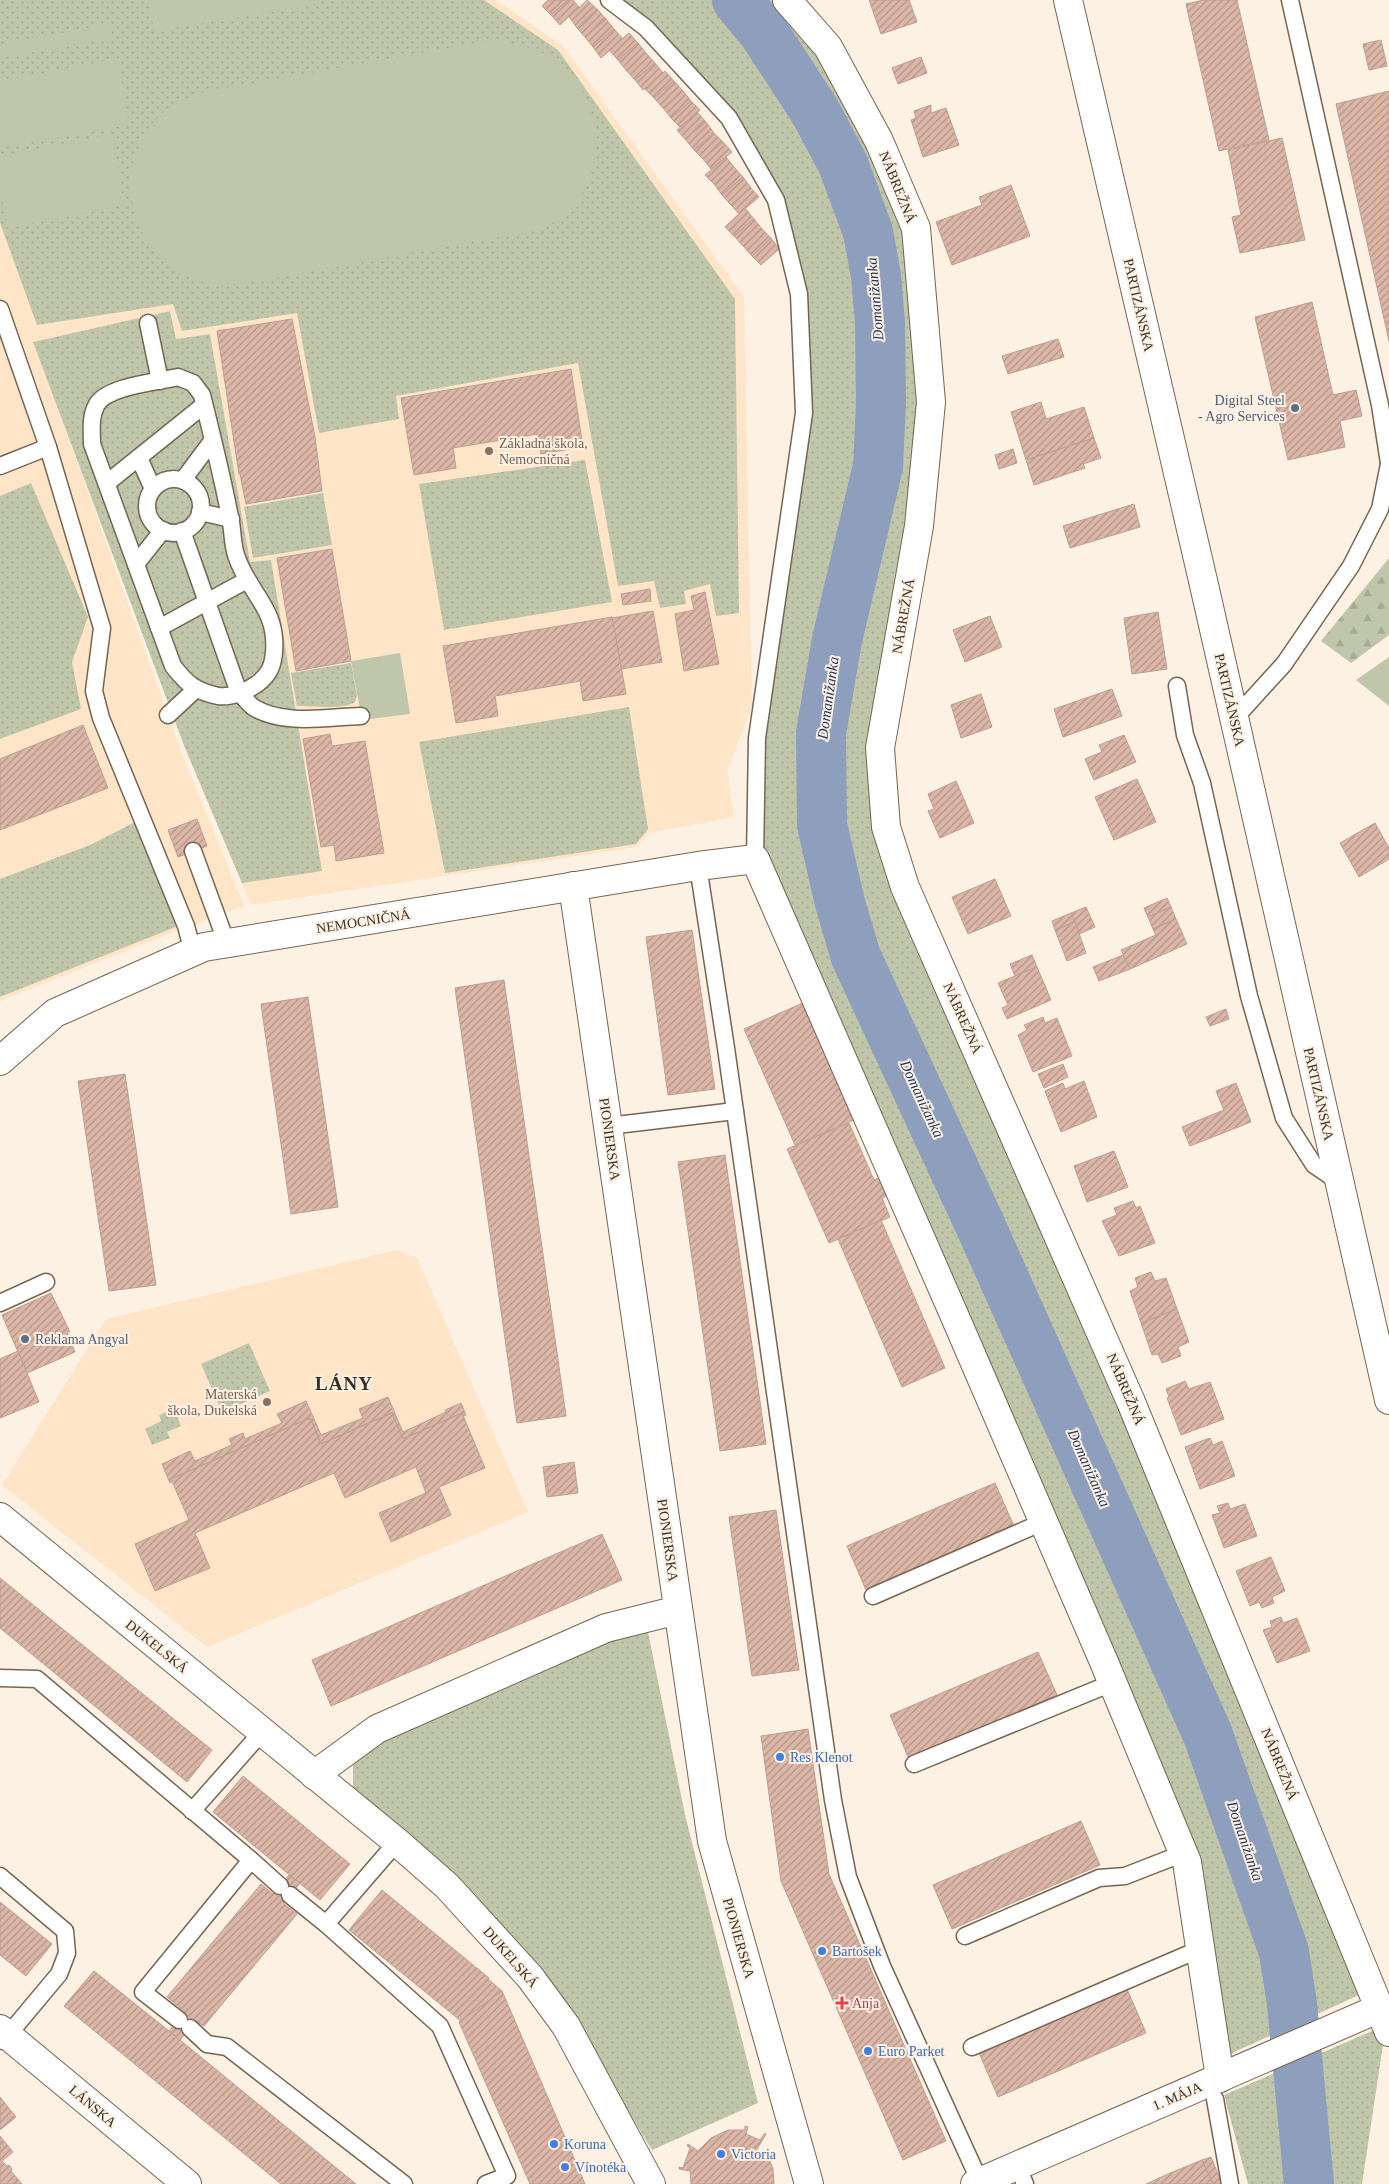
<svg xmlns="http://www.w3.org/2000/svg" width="1389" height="2184" font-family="'Times New Roman',serif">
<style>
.built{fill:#fee5c8}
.grass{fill:url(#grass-dots)}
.forest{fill:url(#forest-firs)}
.pitch{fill:#c0c6aa}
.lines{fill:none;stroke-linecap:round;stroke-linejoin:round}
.river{stroke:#8e9ebd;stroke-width:50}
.building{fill:url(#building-hatch);stroke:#bb9f94}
.lane-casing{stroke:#766552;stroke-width:19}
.street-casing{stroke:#766552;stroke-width:30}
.secondary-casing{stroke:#766552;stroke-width:30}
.lane{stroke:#fff;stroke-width:16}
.street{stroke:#fff;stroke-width:28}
.secondary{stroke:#fff;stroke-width:28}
.service-dot{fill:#5c6f8a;stroke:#fdf1e3;stroke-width:2}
.education-dot{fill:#8d6e63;stroke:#fdf1e3;stroke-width:2}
.shop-dot{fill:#3f7fe0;stroke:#fdf1e3;stroke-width:2}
.health-dot{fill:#e0444e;stroke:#fdf1e3;stroke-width:2}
.labels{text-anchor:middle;stroke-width:4;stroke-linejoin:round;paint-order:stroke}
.street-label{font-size:14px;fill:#373027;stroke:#fdf1e3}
.service-label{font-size:14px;fill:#4e5e75;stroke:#fdf1e3;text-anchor:end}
.education-label{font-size:14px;fill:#785e54;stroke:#fdf1e3;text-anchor:start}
.shop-label{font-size:14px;fill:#366cbe;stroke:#fdf1e3;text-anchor:start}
.health-label{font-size:14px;fill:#be3a42;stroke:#fdf1e3;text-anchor:start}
.water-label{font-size:15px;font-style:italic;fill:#213660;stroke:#fdf1e3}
.district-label{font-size:19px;font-weight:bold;letter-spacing:1px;fill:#373027;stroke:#fdf1e3}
</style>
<defs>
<pattern id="grass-dots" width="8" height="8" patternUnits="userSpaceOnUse" patternTransform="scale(1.25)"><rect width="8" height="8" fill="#c0c6aa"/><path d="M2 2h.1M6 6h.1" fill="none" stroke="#a6aa92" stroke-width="1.8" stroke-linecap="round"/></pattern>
<pattern id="forest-firs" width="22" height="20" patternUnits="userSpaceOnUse" patternTransform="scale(1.25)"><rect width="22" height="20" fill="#c0c6aa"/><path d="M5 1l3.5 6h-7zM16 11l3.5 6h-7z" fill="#a6aa92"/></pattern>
<pattern id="building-hatch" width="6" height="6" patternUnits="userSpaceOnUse" patternTransform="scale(1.25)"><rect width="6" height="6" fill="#dcb6a7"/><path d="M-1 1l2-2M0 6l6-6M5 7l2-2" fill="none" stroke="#b39488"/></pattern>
</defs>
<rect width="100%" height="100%" fill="#fdf1e3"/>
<g class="built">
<polygon points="0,0 496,0 563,46 744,297 752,706 727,772 734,817 649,833 637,847 251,905 185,748 271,560 250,562 210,334 175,339 170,311 34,342 181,751 244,906 148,942 0,1001"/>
<polygon points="397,1250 417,1258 528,1512 207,1647 2,1485 106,1319"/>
</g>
<g class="grass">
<polygon points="0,0 484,0 558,50 735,299 739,613 716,616 710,584 684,591 686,604 660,608 654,581 618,586 578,363 396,396 399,419 319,433 297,313 182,331 173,304 37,325 0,223"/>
<polygon points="607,0 787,0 916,228 931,402 880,748 886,827 1372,1989 1217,2060 1187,1862 755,859 757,738 804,413 799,294 776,200 729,118"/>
<polygon points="170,311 176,339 210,334 250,562 271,560 322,871 242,883 185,748 33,342"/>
<polygon points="585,460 612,602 444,630 419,484"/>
<polygon points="31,483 88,617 72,662 81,709 0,739 0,496"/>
<polygon points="323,493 332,545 253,558 244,507"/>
<path d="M351,663L357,695L355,702C343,710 312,706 297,706L291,673Z"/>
<polygon points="629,707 648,829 636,844 445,873 419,742"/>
<polygon points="137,821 178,926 0,997 0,879 90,845"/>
<polygon points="249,1343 270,1391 222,1412 201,1364"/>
<polygon points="174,1409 181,1426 167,1432 170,1438 152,1445 145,1429 161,1421 159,1415"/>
<polygon points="648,1632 685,1815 758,2103 652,2150 579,2032 353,1791 353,1759 387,1737 603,1641"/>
<polygon points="1386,2025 1362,2184 1248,2184 1224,2095"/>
</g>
<polygon class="forest" points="1389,558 1389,635 1351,663 1321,641"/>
<g class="pitch">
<polygon points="149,0 315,0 315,5 154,31"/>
<polygon points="110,24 113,38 0,58 0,44"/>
<path d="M499,41C516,44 532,47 547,55C599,86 611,159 573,206C565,216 554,222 543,229L230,286C213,284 196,282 182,274C121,240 113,153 167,109C180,99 194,96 209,91L481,42Z"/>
<polygon points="118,59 129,125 0,148 0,81"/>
<polygon points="113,134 124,205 8,228 0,185 0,156"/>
<polygon points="400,653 410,714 362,720 351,661"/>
<polygon points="1389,657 1389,706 1356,680"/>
</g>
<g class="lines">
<polyline class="river" points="737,0 764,33 783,62 816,113 843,164 868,232 876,276 880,322 881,403 878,466 837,640 821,733 822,825 840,903 856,957 981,1227 1208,1735 1284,1952 1292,2004 1309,2184"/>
</g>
<g class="building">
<polygon points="548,0 568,0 551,15 542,6"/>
<polygon points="568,0 573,0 579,7 560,25 551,15"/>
<polygon points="587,0 597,9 577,28 569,17"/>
<polygon points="869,0 909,0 917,22 881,34"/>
<polygon points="1204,0 1237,0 1269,140 1219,151 1186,4"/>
<polygon points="597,9 606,19 585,37 577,28"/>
<polygon points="606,19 614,29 593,47 585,37"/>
<polygon points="614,29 623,39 601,58 593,47"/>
<polygon points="629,33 638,43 618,60 609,50"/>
<polygon points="1381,40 1387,66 1369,70 1363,44"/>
<polygon points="638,43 646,53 626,70 618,60"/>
<polygon points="646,53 655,63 635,80 626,70"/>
<polygon points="921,57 927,73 898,84 892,68"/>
<polygon points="655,63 663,73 643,90 635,80"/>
<polygon points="665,71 674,81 654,98 645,89"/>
<polygon points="674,81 683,91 663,108 654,98"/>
<polygon points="683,91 691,101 671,118 663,108"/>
<polygon points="1389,91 1389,341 1336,104"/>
<polygon points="691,101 700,110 680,127 671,118"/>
<polygon points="931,105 931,113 946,108 959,145 923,157 911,120 916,118 914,111"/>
<polygon points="697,112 706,122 685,139 677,130"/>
<polygon points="706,122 714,133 694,150 685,139"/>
<polygon points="714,133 723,142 703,159 694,150"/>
<polygon points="1282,138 1305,240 1240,253 1232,217 1241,215 1228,150"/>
<polygon points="723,142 732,152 711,169 703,159"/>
<polygon points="726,157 734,167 714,184 705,175"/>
<polygon points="734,167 743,177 722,195 714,184"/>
<polygon points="743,177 751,188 731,205 722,195"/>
<polygon points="1011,185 1030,236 952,265 936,222 982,205 979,197"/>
<polygon points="751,188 759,197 739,214 731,205"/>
<polygon points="745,208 754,219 734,236 725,227"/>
<polygon points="754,219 762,229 743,246 734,236"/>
<polygon points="762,229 771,238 752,256 743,246"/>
<polygon points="771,238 779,249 761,265 752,256"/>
<polygon points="1312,302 1333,395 1356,390 1362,416 1340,421 1345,447 1288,460 1255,317"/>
<polygon points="292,319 315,437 322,491 246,504 240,474 239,474 217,331"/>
<polygon points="1058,339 1064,357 1008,374 1002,356"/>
<polygon points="571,369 583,447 541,454 538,434 453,448 456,468 414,475 401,398"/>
<polygon points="1041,402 1046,419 1084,407 1094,438 1026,460 1011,412"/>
<polygon points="1094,438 1101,458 1083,464 1085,468 1034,485 1026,460"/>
<polygon points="1013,449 1017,463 999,469 995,455"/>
<polygon points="1134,504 1140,527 1070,548 1063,526"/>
<polygon points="332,549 351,661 296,671 277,558"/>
<polygon points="650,589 651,601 623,605 621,594"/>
<polygon points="705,592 719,664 684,671 675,614 694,610 691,596"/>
<polygon points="653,611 662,662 621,669 612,618"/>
<polygon points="1158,612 1167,669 1132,674 1124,618"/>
<polygon points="990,616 1002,647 965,662 953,630"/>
<polygon points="612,617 626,694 583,701 580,681 495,696 498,716 456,723 443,646"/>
<polygon points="1112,689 1122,716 1063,737 1054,709"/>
<polygon points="981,694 992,727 961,738 951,705"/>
<polygon points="83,725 108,788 0,830 0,759"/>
<polygon points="330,734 332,746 365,741 384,853 336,861 334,845 321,847 303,739"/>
<polygon points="1124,735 1136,762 1094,780 1085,759 1102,752 1099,745"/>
<polygon points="1137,779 1156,822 1114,840 1095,797"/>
<polygon points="956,781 974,823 940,838 928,811 934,809 928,794"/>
<polygon points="197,819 207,846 178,857 168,830"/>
<polygon points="1375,823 1389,848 1389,859 1359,877 1340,843"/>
<polygon points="995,879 1011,916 968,934 952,897"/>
<polygon points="1167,898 1171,907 1148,917 1144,908"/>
<polygon points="1086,907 1095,927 1079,934 1071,913"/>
<polygon points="1171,907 1176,919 1153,929 1148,917"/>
<polygon points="1071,913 1075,922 1055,930 1052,921"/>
<polygon points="1176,919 1187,944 1130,969 1121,950 1156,935 1153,929"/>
<polygon points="1075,922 1086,953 1067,961 1055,930"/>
<polygon points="692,930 715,1089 668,1095 646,937"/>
<polygon points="1032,955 1037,967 1015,976 1010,964"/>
<polygon points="1123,955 1130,969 1099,981 1093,967"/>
<polygon points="1037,967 1051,1000 1007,1019 1002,1008 1008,1005 998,983"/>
<polygon points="504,980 566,1416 517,1423 455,988"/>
<polygon points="308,997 338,1207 291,1214 261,1004"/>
<polygon points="805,1002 856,1119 795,1145 744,1029"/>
<polygon points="1226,1009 1229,1019 1210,1026 1206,1017"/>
<polygon points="1043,1017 1045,1023 1057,1018 1072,1056 1033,1072 1018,1035 1027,1030 1024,1025"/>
<polygon points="1063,1064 1068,1077 1044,1088 1038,1074"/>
<polygon points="125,1074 156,1285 109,1291 78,1081"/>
<polygon points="1084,1081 1097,1117 1061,1132 1045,1091 1063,1083 1065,1089"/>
<polygon points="1236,1083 1251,1122 1190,1146 1182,1127 1224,1110 1216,1091"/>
<polygon points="849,1123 874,1180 881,1177 889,1195 882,1198 890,1217 829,1243 787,1149"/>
<polygon points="1114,1151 1128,1187 1087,1202 1074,1166"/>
<polygon points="725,1155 766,1444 720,1451 678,1162"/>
<polygon points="1133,1201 1136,1208 1140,1206 1155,1243 1119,1256 1102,1221 1117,1215 1114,1208"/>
<polygon points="881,1220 945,1368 902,1387 838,1239"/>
<polygon points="1151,1272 1155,1281 1166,1278 1177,1309 1141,1323 1130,1291 1138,1287 1135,1278"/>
<polygon points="51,1293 70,1332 67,1332 75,1352 27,1373 2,1315"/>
<polygon points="1177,1309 1189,1342 1178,1347 1181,1356 1162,1363 1158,1354 1152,1355 1141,1323"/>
<polygon points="18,1351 39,1402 0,1418 0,1359"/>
<polygon points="1185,1381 1189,1389 1210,1382 1224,1419 1181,1435 1167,1398 1169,1397 1166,1389"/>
<polygon points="388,1397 396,1416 394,1418 392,1413 321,1444 311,1420 314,1419 321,1435 363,1418 359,1409"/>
<polygon points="306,1401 314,1419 311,1420 310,1418 171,1479 172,1481 170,1483 162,1464 190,1451 195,1461 232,1445 229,1439 243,1433 245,1439 282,1423 277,1414"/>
<polygon points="461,1403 466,1415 464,1416 462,1413 403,1439 394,1418 396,1416 403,1432 446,1412 445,1410"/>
<polygon points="392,1413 403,1439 462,1413 485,1468 439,1487 451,1515 391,1542 379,1513 426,1493 416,1467 345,1498 334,1473 195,1533 210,1568 155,1591 135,1544 189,1520 171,1479 310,1418 321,1444"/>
<polygon points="1210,1438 1213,1445 1222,1441 1235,1476 1200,1489 1185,1447"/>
<polygon points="574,1462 578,1493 547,1497 543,1467"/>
<polygon points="995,1483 1014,1526 866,1590 847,1546"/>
<polygon points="1228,1503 1230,1509 1245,1504 1257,1536 1224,1548 1212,1515 1220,1513 1217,1506"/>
<polygon points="776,1510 799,1670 752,1676 729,1517"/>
<polygon points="602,1534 622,1580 331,1706 312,1660"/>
<polygon points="1271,1557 1285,1591 1272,1597 1274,1603 1262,1608 1259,1602 1250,1606 1236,1571"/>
<polygon points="0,1578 212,1750 187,1782 0,1628"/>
<polygon points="1281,1617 1283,1623 1297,1618 1310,1651 1277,1663 1263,1630 1272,1627 1270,1621"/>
<polygon points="1038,1652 1057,1695 909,1759 890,1715"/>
<polygon points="808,1729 829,1874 946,2141 903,2160 781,1881 761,1736"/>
<polygon points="243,1776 350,1864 320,1900 213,1812"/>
<polygon points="1081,1821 1100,1865 952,1929 933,1885"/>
<polygon points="289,1875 300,1883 295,1889 284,1881"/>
<polygon points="261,1884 273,1894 275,1892 285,1901 283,1903 297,1914 204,2026 184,2014 185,2012 167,1997"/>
<polygon points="382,1890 489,1978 488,1979 502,1991 461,2021 349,1930"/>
<polygon points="0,1902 52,1944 26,1976 0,1955"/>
<polygon points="94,1971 169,2031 356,2184 281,2184 64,2006"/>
<polygon points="1127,1989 1146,2033 998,2097 979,2053"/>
<polygon points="502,1991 568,2144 585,2184 530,2184 459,2022"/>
<polygon points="174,2025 185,2034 180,2040 169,2031"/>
<polygon points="0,2097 16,2117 0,2130"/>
<polygon points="745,2126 748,2127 746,2134 760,2140 765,2133 766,2134 753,2156 759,2161 768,2156 773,2169 774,2184 691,2184 690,2171 679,2169 679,2167 683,2168 690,2148 687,2146 688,2144 698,2151 711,2138 728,2130 745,2130"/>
<polygon points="0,2136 13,2152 2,2161 7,2166 9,2165 12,2169 11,2171 22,2184 0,2184"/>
<polygon points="1211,2157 1222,2184 1213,2184 1202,2160"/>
<polygon points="1202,2160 1213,2184 1146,2184 1168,2174"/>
</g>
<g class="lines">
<defs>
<g id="lane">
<polyline points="609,0 646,28 729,118 776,200 799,294 804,413 757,738 755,859"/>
<polyline points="1290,0 1380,405 1389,463"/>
<polyline points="0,309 48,447 102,628 94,691 101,718 186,926 193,952"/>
<polyline points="148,323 160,381"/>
<path d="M178,377L193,383L202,395C212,435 222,476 230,517C233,530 232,543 236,555C248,593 278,608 274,652C273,666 269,675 257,684C247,691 231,698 218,696C195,691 187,684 173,666L92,444C92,431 90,418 96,406C105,386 158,382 178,377Z"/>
<polyline points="139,458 153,489"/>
<polyline points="0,466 48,447"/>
<circle cx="174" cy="506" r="27"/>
<polyline points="183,480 212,441"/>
<polyline points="107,483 204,405"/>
<polyline points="200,512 231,519"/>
<path d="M182,531L239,693C244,697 248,703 253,707C283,726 328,717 361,716"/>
<polyline points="136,564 163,530"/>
<polyline points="159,628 247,580"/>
<polyline points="1177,686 1185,735 1202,783 1249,996 1284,1118 1314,1165 1339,1182"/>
<polyline points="168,715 196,689"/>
<polyline points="1234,719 1284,664 1351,566 1380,509 1389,464"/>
<polyline points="193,851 227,944"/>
<polyline points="698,866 726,1048 833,1800 848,1877 882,1966 980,2182"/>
<polyline points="608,1126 735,1111"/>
<polyline points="0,1303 46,1282"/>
<polyline points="873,1596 1043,1522"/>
<polyline points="0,1678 37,1679 251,1860 143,1992 179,2020"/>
<polyline points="914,1764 1112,1683"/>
<polyline points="192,1811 262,1732"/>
<polyline points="251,1860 280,1886"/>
<polyline points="0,1876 65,1931 67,1953 59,1974 3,2041"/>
<polyline points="290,1895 326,1924 440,2026 507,2176 486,2184"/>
<polyline points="326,1924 397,1842"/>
<polyline points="965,1936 1099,1878 1125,1876 1184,1853"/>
<polyline points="190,2028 207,2044 227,2047 404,2184"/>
<polyline points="972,2047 1200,1949"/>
<polyline points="1215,2099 1230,2184"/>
<polyline points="1017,2165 1025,2184"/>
</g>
<g id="street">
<polyline points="787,0 828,47 879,141 916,228 931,402 919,526 880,748 886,827 905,887 1131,1402 1389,2032"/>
<polyline points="573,886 712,1841 809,2184"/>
<polyline points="0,1061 55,1013 204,947 698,866 755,859 959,1326 1104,1662 1187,1862 1220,2078"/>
<polyline points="0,1517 397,1842 447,1886 530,1977 566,2026 651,2184"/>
<polyline points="314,1775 377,1729 606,1628 678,1610"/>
<polyline points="0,2029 187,2184"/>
<polyline points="975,2184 1380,2008"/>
</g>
<polyline id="secondary" points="1068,0 1204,585 1389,1400"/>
</defs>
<use href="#lane" class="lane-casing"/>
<use href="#street" class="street-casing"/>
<use href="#secondary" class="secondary-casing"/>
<use href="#lane" class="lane"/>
<use href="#street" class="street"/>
<use href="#secondary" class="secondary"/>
</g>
<g class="service-dot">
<circle cx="1295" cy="408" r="5"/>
<circle cx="25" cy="1339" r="5"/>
</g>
<g class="education-dot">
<circle cx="489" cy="451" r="5"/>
<circle cx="267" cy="1402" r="5"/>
</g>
<g class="shop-dot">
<circle cx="780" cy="1757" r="5"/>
<circle cx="822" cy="1951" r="5"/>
<circle cx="868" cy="2051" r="5"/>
<circle cx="554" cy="2144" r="5"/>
<circle cx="721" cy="2154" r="5"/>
<circle cx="565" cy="2167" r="5"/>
</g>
<path class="health-dot" d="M839.5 1995.5h5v5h5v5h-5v5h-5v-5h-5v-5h5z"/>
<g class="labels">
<g class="street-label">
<text transform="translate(898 187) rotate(68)" y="5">NÁBREŽNÁ</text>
<text transform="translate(1139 305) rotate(77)" y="5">PARTIZÁNSKA</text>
<text transform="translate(903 616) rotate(-80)" y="5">NÁBREŽNÁ</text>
<text transform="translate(1230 700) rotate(77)" y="5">PARTIZÁNSKA</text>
<text transform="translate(363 921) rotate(-9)" y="5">NEMOCNIČNÁ</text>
<text transform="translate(963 1018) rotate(66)" y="5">NÁBREŽNÁ</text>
<text transform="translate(1319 1094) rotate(77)" y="5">PARTIZÁNSKA</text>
<text transform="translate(610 1139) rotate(82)" y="5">PIONIERSKA</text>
<text transform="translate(1126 1389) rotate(67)" y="5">NÁBREŽNÁ</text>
<text transform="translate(668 1540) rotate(82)" y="5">PIONIERSKA</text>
<text transform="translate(157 1646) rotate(39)" y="5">DUKELSKÁ</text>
<text transform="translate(1280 1764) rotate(68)" y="5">NÁBREŽNÁ</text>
<text transform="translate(739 1938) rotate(74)" y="5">PIONIERSKA</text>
<text transform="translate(511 1957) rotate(49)" y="5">DUKELSKÁ</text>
<text transform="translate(1177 2096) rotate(-23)" y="5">1. MÁJA</text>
<text transform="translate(93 2106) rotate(40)" y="5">LÁNSKA</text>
</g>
<g class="service-label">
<text x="1285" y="405">Digital Steel<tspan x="1285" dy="16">- Agro Services</tspan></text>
<text x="35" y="1344" text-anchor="start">Reklama Angyal</text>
</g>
<g class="education-label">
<text x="499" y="448">Základná škola,<tspan x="499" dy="16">Nemocničná</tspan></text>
<text x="257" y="1399" text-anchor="end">Materská<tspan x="257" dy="16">škola, Dukelská</tspan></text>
</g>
<g class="shop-label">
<text x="790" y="1762">Res Klenot</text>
<text x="832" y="1956">Bartošek</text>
<text x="878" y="2056">Euro Parket</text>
<text x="564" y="2149">Koruna</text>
<text x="731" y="2159">Victoria</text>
<text x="575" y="2172">Vínotéka</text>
</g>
<g class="health-label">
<text x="852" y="2008">Anja</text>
</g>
<g class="water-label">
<text transform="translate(875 299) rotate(-95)" y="5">Domanižanka</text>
<text transform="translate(828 698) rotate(-82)" y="5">Domanižanka</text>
<text transform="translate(922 1099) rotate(65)" y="5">Domanižanka</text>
<text transform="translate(1089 1468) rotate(66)" y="5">Domanižanka</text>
<text transform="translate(1245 1841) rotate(71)" y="5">Domanižanka</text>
</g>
<g class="district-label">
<text x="344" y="1390">LÁNY</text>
</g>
</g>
</svg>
